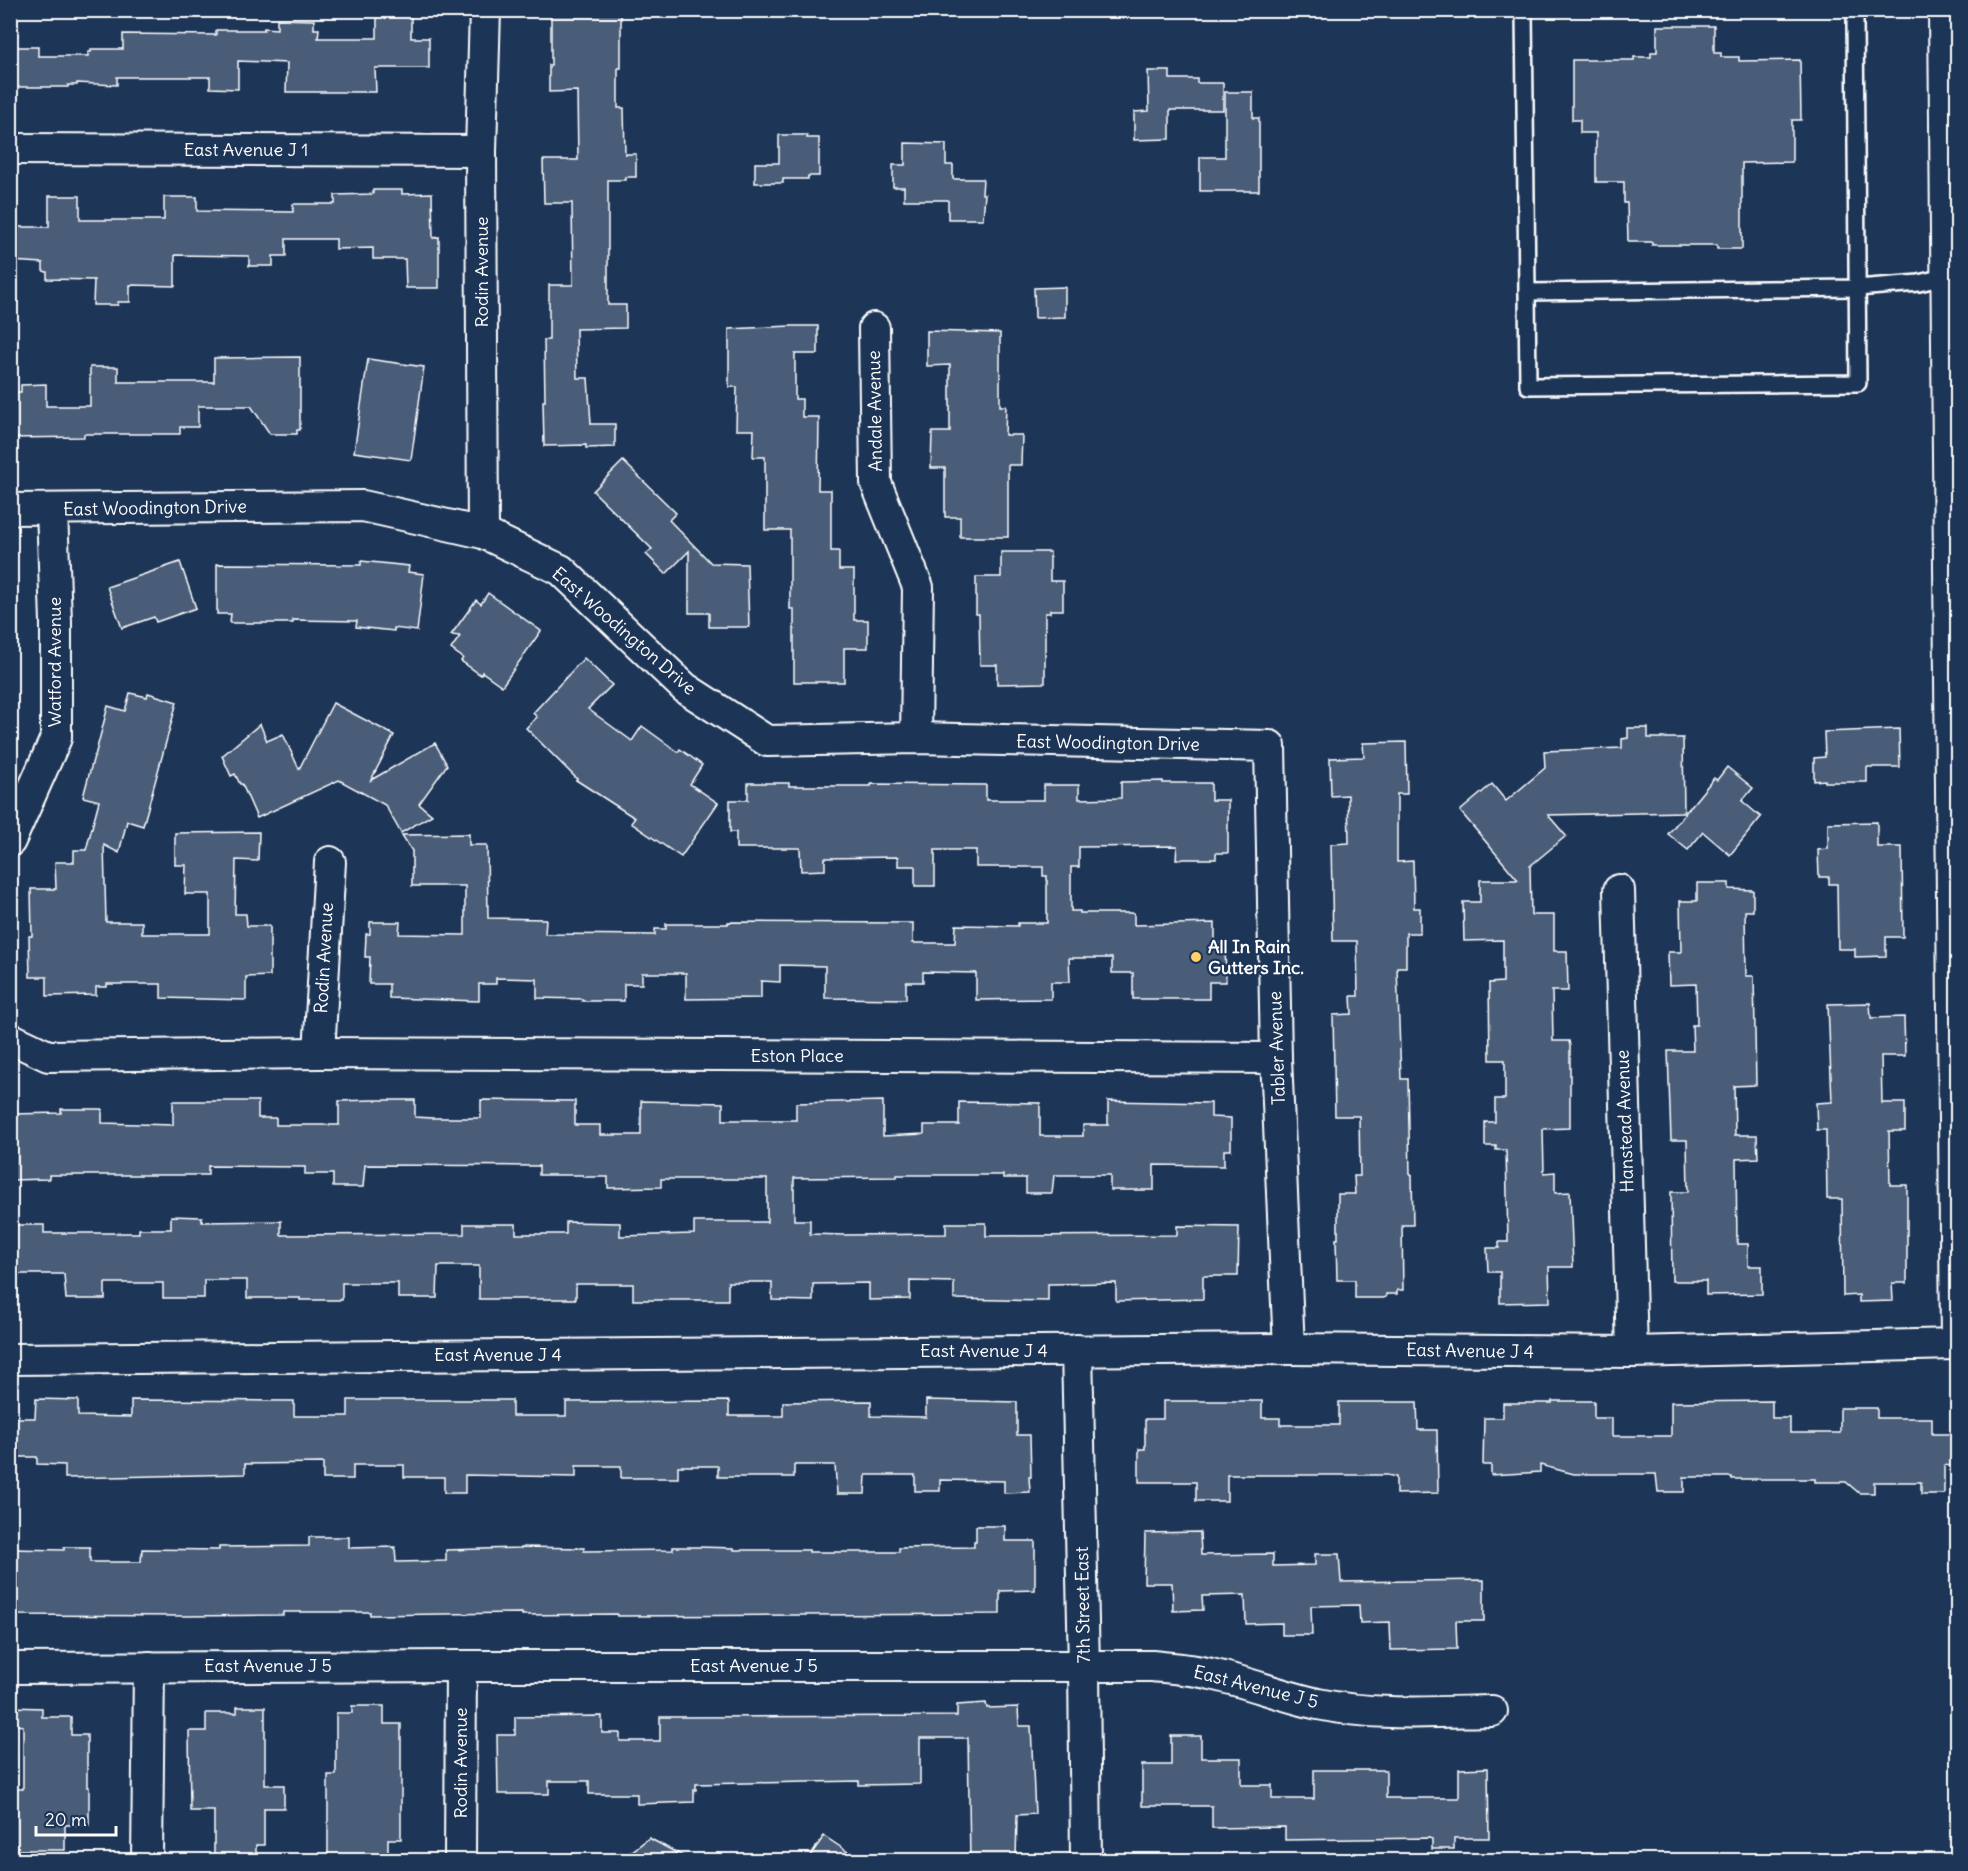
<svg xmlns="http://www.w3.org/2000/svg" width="1968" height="1871" font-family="Delius,sans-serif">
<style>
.building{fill:#4a5d79;stroke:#fff;stroke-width:1.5}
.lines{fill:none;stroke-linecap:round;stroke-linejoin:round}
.lane-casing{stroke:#fff;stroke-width:20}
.street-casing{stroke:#fff;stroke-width:34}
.lane{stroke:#1d3557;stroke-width:15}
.street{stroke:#1d3557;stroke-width:30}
.poi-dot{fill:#ffd166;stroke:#1d3557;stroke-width:2}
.labels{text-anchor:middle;stroke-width:4.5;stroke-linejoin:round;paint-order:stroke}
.street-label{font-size:18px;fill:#fff;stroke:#1d3557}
.poi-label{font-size:18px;font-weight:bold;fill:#fff;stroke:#1d3557;text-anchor:start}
</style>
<rect width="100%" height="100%" fill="#1d3557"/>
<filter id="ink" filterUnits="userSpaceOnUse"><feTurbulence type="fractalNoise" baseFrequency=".0167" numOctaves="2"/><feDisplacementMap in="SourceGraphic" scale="12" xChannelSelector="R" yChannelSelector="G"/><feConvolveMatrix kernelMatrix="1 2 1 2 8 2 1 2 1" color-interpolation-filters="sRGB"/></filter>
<g filter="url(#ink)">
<g class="building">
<polygon points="377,10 411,10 411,38 429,38 429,68 375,68 376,92 286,92 287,63 238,61 238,89 210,88 210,77 117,77 117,85 77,83 77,85 68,85 68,87 10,87 10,47 38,47 38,56 88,56 88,52 91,52 91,49 123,49 123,34 216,35 216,30 264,30 264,28 277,29 277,19 314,20 314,29 319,29 318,38 377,38"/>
<polygon points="551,10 621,10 621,68 618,68 618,108 624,108 625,154 636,154 636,177 625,177 625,180 608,180 608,305 626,305 626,328 576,329 577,378 588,378 591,424 615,424 615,447 586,448 586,445 544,446 543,401 545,401 544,340 549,340 549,285 573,285 572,203 544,203 543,160 578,160 577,91 549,92 549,65 551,65"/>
<polygon points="1657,26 1714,26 1714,53 1721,53 1721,57 1739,57 1739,61 1800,60 1801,120 1792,120 1792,162 1742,163 1742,249 1717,249 1717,245 1652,245 1652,242 1628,242 1627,203 1624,203 1624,182 1596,182 1596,133 1580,133 1580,120 1572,120 1572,60 1634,60 1634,57 1651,57 1651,52 1657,52"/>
<polygon points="1148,71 1170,71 1170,79 1197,79 1197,83 1223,83 1223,110 1170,110 1170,139 1134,140 1134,112 1149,111"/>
<polygon points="1225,92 1253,92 1253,118 1259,118 1259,191 1200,191 1200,157 1225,157"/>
<polygon points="779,135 807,135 807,138 819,138 819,176 808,176 808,179 783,179 783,183 755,183 755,163 779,163"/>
<polygon points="905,143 946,144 946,165 953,165 953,179 983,179 982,194 985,194 983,219 948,219 948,200 904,200 904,187 893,187 893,165 905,165"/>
<polygon points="373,190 402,190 402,194 432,193 433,238 439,237 439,288 406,288 405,259 373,259 373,248 336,249 336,239 286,239 286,256 273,256 273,266 249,266 249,256 175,255 175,286 130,285 130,302 118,302 118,305 93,305 94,280 47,279 47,272 43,271 43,263 10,261 10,227 49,227 49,196 80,196 80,220 164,220 164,197 197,197 197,211 293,212 293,204 335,204 335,195 373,194"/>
<polygon points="1065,287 1065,317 1035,318 1034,288"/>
<polygon points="791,326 818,326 818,354 795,354 795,399 802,399 802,417 819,417 818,490 831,490 831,551 839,551 839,570 854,570 854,620 868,620 868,648 844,648 844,682 794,682 794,609 790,609 790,530 765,530 765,457 753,457 754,430 736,430 737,387 729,387 729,329"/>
<polygon points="927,331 1000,333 1000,406 1006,406 1005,435 1022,435 1021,465 1008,465 1008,537 960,537 960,517 945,517 945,468 931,468 932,432 950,432 950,365 927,366"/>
<polygon points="300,357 300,430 297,430 297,434 270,434 251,406 198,406 198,427 180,427 180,434 84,434 84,437 10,438 10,392 21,392 21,385 46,384 46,406 90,406 90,367 118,367 118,382 214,382 214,358"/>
<polygon points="368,359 424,367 411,460 354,452"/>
<polygon points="623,461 676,513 669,520 711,563 747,564 749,627 709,627 709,613 689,613 689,551 666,574 646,554 652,549 593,491"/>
<polygon points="1001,552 1050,552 1050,581 1063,581 1063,610 1050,610 1050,613 1045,613 1045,683 997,684 997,665 980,665 979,614 976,614 976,577 1001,577"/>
<polygon points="361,561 409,566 408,572 424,574 417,631 394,628 394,631 356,627 357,621 293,620 293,623 230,623 231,614 217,614 217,564 361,565"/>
<polygon points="180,562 196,608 156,622 154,617 122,628 107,587"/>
<polygon points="488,593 541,631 502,686 482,672 481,675 461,661 463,658 451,649 460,636 451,635 476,600 481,604"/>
<polygon points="584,658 612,685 588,709 632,741 642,726 678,752 680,749 702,765 690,784 718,803 681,857 631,823 635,818 576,780 577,779 526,728 537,717 533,713"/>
<polygon points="130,693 147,697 148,693 177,702 143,826 127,821 119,853 104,845 106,922 142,922 142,934 210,934 210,894 185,894 186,865 175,865 175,833 259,832 258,861 236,860 235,914 246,914 247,926 270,926 270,976 246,977 246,1000 161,998 161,984 107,984 107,987 96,987 96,995 47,996 47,977 30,977 29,936 32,936 31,889 56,889 55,862 74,862 74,850 86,850 99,801 83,797 94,756 95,756 108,706 125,711"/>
<polygon points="333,703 394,735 371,780 435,743 447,765 419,804 432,815 401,833 385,805 339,780 257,818 242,784 240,784 235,774 231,776 222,756 260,724 267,741 283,734 299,769"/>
<polygon points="1628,728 1648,728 1648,738 1683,738 1684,812 1548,815 1566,836 1530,866 1531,915 1554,915 1554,951 1567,951 1568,991 1552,991 1553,1041 1569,1041 1570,1046 1570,1128 1543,1129 1544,1173 1555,1172 1555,1193 1570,1192 1573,1267 1549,1267 1550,1302 1500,1303 1500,1272 1488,1272 1487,1248 1499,1248 1499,1242 1508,1242 1506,1150 1496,1150 1496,1146 1485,1146 1485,1122 1495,1122 1495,1099 1505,1099 1505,1060 1490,1060 1489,983 1503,982 1503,940 1464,941 1463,902 1480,902 1480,880 1518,880 1460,811 1492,784 1506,801 1545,768 1544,751 1622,748 1622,739 1628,738"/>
<polygon points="1899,729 1900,767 1867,767 1867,782 1825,782 1825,780 1814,781 1814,758 1825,757 1824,732"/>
<polygon points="1406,742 1407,794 1397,794 1397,862 1413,861 1414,908 1420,908 1420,933 1406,933 1406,967 1397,967 1401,1079 1408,1079 1410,1175 1412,1175 1413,1225 1402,1225 1403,1290 1397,1290 1397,1294 1386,1294 1386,1297 1383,1298 1355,1298 1355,1280 1337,1280 1336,1239 1338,1239 1338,1194 1355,1194 1354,1176 1360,1176 1359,1116 1335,1116 1333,1015 1352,1014 1351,996 1358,996 1357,941 1333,941 1331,844 1349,843 1348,795 1331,796 1330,758 1364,757 1363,743"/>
<polygon points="1727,767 1753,788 1742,801 1761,817 1730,855 1703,832 1688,850 1668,834 1714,778 1717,780"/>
<polygon points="1163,781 1163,783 1211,783 1211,800 1228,800 1228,853 1216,853 1216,859 1176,859 1177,846 1079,847 1079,867 1071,867 1071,911 1080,911 1080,913 1134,913 1134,925 1215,923 1215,943 1225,943 1226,982 1209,982 1209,999 1133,999 1133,973 1112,973 1112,958 1069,958 1070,982 1051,982 1051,999 976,1000 976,973 923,972 923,982 906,982 906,999 825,998 825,966 780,965 780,982 761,981 761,998 686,999 686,973 642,973 642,984 624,984 624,1001 582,1001 582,999 537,998 537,979 496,978 496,984 479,984 479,1001 389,998 389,984 369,984 370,957 365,957 366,934 370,934 370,922 400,922 399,934 465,935 465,886 412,886 412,851 402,835 469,834 469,845 487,845 488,918 546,919 545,934 655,935 655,929 666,929 666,924 728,924 728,922 913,923 913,943 955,943 956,925 1018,926 1018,923 1047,923 1047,876 1043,876 1043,867 976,867 976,850 935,850 935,886 915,886 915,866 898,866 898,857 825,858 825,870 801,871 800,848 736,848 736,832 730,832 730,800 748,800 748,783 789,783 789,786 871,786 871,784 986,785 986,800 1044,800 1044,785 1079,785 1079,799 1121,798 1121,782"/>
<polygon points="1877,822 1877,847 1902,847 1903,937 1886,937 1886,956 1855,957 1855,949 1838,949 1837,884 1829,884 1829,877 1819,877 1818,850 1828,849 1828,823"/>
<polygon points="1697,883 1729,883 1729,889 1753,890 1753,911 1745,911 1746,976 1754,976 1756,1085 1734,1086 1735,1135 1757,1135 1758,1158 1736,1159 1737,1244 1748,1244 1748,1266 1762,1266 1762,1294 1706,1295 1706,1281 1672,1281 1671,1192 1688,1192 1687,1140 1671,1140 1668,1051 1693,1051 1692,1025 1697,1025 1696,984 1669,985 1668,952 1681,952 1680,901 1697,901"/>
<polygon points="1870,1003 1871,1018 1904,1017 1905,1056 1881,1056 1882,1103 1905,1103 1905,1131 1889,1131 1890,1185 1907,1185 1907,1283 1892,1283 1893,1301 1859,1302 1859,1295 1843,1296 1842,1199 1827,1199 1826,1130 1817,1130 1816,1103 1832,1102 1828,1004"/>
<polygon points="372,1100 415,1100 415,1117 432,1118 481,1118 481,1100 575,1101 575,1125 600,1125 600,1135 641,1135 641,1101 723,1103 723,1120 796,1120 796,1103 883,1101 883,1136 924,1134 924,1125 959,1125 959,1102 1040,1103 1040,1136 1083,1136 1083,1125 1108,1125 1108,1101 1211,1103 1211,1117 1231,1118 1231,1150 1224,1150 1224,1166 1154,1165 1154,1190 1110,1190 1110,1175 1054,1175 1052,1193 1026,1193 1026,1178 1003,1178 1003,1175 897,1175 897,1177 794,1178 794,1220 810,1220 810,1234 844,1235 946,1234 946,1223 986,1223 986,1236 1177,1235 1177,1226 1239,1227 1238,1276 1203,1276 1203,1299 1116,1301 1116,1283 1048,1284 1048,1301 954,1299 954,1282 910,1281 910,1299 869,1300 869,1283 813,1284 813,1301 772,1300 772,1282 728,1282 728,1300 633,1300 633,1284 576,1284 576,1299 479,1299 479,1266 438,1266 437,1298 398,1298 398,1283 342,1283 342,1300 300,1300 300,1298 247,1298 247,1280 204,1280 204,1298 163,1298 163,1283 105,1283 105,1299 66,1299 64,1274 10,1274 10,1225 44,1225 44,1233 139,1233 139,1229 171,1229 171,1216 202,1217 202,1222 281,1221 281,1235 464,1234 464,1224 516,1224 516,1234 566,1234 566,1222 620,1223 620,1236 694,1234 694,1222 767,1222 767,1179 661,1179 661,1187 608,1188 608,1177 583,1177 583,1175 539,1175 539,1166 365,1165 363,1187 333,1187 333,1174 305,1174 305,1167 208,1166 208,1175 49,1175 49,1179 10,1180 10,1114 61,1113 61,1109 102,1109 102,1123 173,1125 173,1101 258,1101 258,1118 276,1118 276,1125 339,1125 339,1101"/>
<polygon points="36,1399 78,1400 78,1416 131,1417 131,1400 294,1401 294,1416 348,1416 348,1400 512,1400 512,1416 566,1416 566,1402 729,1401 729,1416 783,1416 783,1402 871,1401 871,1416 926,1417 926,1400 1017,1402 1017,1435 1030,1435 1031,1477 1029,1477 1030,1492 1004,1493 1004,1481 940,1480 940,1491 915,1491 915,1475 866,1475 865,1494 837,1494 835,1465 794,1465 794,1477 718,1477 718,1466 678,1466 678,1478 621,1478 621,1466 576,1466 576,1477 465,1475 465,1493 444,1493 444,1477 404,1477 404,1465 353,1465 353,1479 323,1479 323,1463 245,1464 245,1474 65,1478 65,1465 37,1464 37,1457 10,1457 10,1418 35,1418"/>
<polygon points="1163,1401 1262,1401 1262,1418 1280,1418 1280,1425 1339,1425 1339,1402 1417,1402 1418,1430 1437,1430 1438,1493 1396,1494 1396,1477 1387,1475 1227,1475 1227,1501 1196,1501 1196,1482 1139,1482 1139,1449 1145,1449 1145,1419 1163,1419"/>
<polygon points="1552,1401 1594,1401 1594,1418 1612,1418 1612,1436 1671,1436 1671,1402 1772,1401 1772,1418 1790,1418 1790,1433 1840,1433 1840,1408 1877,1408 1877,1418 1932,1418 1932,1434 1952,1434 1951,1466 1944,1465 1944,1494 1921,1494 1921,1482 1874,1482 1874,1493 1859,1493 1846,1482 1815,1482 1815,1479 1732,1479 1732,1477 1684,1477 1684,1492 1658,1492 1656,1474 1574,1474 1540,1465 1540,1472 1491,1475 1491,1465 1483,1465 1484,1418 1503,1418 1503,1403 1552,1403"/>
<polygon points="976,1526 1005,1526 1005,1541 1035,1541 1035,1590 1000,1591 1000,1614 617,1616 617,1614 522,1615 522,1613 370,1615 370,1612 283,1612 283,1615 185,1616 10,1615 10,1549 64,1550 64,1547 90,1547 90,1562 141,1562 142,1549 219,1550 219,1547 309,1546 309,1537 349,1537 349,1548 395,1547 396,1562 446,1561 446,1550 521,1548 521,1547 584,1548 584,1551 673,1550 673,1547 699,1547 734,1548 734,1550 809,1550 809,1552 899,1552 899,1548 974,1547 974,1541 976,1541"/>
<polygon points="1200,1532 1201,1555 1273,1554 1273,1566 1315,1565 1315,1554 1339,1554 1341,1582 1484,1580 1484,1621 1456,1621 1457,1649 1391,1650 1390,1622 1360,1623 1359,1605 1311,1606 1312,1635 1282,1635 1282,1623 1246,1624 1245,1595 1202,1596 1203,1610 1173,1611 1172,1583 1144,1583 1145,1533"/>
<polygon points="986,1703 987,1708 1018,1707 1019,1726 1031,1726 1035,1814 1017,1815 1016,1860 970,1860 968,1738 920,1738 920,1784 859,1785 859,1781 696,1784 696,1790 694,1790 694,1802 637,1804 637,1794 589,1794 589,1781 549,1781 549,1794 498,1794 497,1735 515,1735 515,1717 602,1716 602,1733 620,1733 620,1741 660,1741 660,1717 957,1716 957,1705"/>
<polygon points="352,1706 384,1706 384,1724 401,1724 401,1839 388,1839 388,1860 328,1860 328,1775 336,1775 336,1713 352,1713"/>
<polygon points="10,1707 42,1708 42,1717 71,1717 71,1735 87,1735 87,1787 89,1787 89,1825 65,1825 65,1850 14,1850 14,1789 23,1789 23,1726 10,1724"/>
<polygon points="237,1707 265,1707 265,1785 284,1785 284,1808 264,1808 264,1845 256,1845 256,1860 214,1860 214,1811 190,1811 189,1731 206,1731 206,1713 237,1713"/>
<polygon points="1171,1736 1201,1736 1201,1758 1241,1758 1241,1785 1272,1785 1272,1799 1314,1799 1314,1770 1386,1770 1386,1798 1459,1798 1459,1769 1488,1768 1489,1838 1454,1838 1454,1849 1432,1849 1432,1839 1429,1838 1285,1840 1285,1827 1212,1828 1212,1806 1142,1806 1142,1765 1171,1765"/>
<polygon points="824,1836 860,1860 807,1860"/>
<polygon points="649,1838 690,1860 621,1860"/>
</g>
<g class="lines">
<defs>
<g id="lane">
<polyline points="1524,10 1527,292 1857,288 1919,283 1952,275"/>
<polyline points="1527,292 1528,386 1858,383 1855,20"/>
</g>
<g id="street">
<polyline points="10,149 481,151"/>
<polyline points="874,328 876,483 918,587 916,738"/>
<polyline points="10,509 363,506 483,533 561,570 685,688 767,741 916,738 1270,746 1276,1058 1289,1349"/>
<polyline points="483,533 481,151 485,10"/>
<polyline points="10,841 56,738 56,622 52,509"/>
<polyline points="1619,890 1632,1352"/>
<polyline points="10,1038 48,1056 319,1053 1276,1058"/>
<polyline points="319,1053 330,862"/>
<polyline points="1077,1350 1084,1667 1086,1860"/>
<polyline points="10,1359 1289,1349 1632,1352 1956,1344 1944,10"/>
<path d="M10,1668L461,1666H1152C1172,1668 1192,1669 1211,1674C1247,1682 1282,1696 1318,1704C1375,1716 1434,1712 1492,1711"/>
<polyline points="147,1860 149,1667"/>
<polyline points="460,1860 461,1666"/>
</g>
</defs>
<use href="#lane" class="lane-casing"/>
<use href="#street" class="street-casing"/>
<use href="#lane" class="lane"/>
<use href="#street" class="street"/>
</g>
</g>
<circle class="poi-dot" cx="1196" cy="957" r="6"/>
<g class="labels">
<g class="street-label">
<text x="246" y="156">East Avenue J 1</text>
<text transform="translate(482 272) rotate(-90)" y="6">Rodin Avenue</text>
<text transform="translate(875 411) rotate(-91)" y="6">Andale Avenue</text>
<text transform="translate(155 508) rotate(-1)" y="6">East Woodington Drive</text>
<text transform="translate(624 631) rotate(41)" y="6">East Woodington Drive</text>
<text transform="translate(55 662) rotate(-90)" y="6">Watford Avenue</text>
<text transform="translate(1108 743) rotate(1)" y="6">East Woodington Drive</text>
<text transform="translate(324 958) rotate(-87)" y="6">Rodin Avenue</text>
<text transform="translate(1277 1048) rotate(-92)" y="6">Tabler Avenue</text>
<text x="797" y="1062">Eston Place</text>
<text transform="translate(1625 1121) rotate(-92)" y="6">Hanstead Avenue</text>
<text x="984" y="1357">East Avenue J 4</text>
<text transform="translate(1470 1351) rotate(1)" y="6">East Avenue J 4</text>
<text x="498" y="1361">East Avenue J 4</text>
<text transform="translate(1083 1605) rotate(-91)" y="6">7th Street East</text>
<text x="268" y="1672">East Avenue J 5</text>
<text x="754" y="1672">East Avenue J 5</text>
<text transform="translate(1256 1687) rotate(14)" y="6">East Avenue J 5</text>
<text transform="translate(461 1763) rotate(-90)" y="6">Rodin Avenue</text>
</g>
<g class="poi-label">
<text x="1208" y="953">All In Rain<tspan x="1208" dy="21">Gutters Inc.</tspan></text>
</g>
</g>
<rect width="1968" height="1871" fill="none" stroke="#1d3557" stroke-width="36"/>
<rect x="18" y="18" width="1932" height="1835" fill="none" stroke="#fff" stroke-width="2" filter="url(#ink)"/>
<path d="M36 1826v9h80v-9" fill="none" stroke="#ffffff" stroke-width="3"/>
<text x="45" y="1826" font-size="18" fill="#ffffff" stroke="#1d3557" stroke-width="4.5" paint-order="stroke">20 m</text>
</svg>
